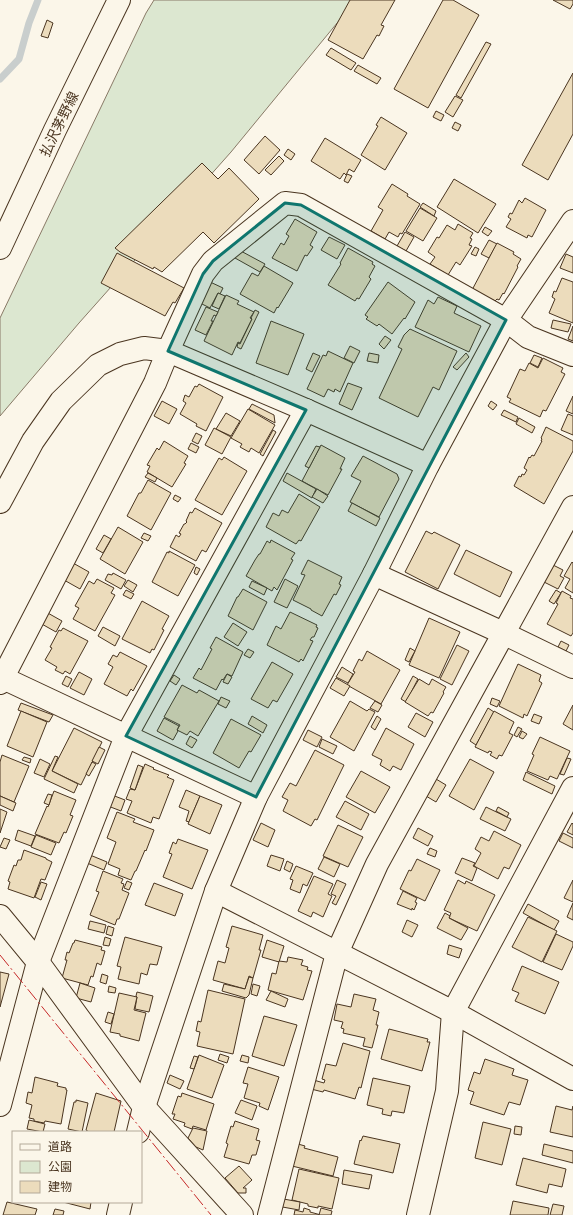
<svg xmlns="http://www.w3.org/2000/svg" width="573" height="1215" font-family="'Nunito Sans','Noto Sans JP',sans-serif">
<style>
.green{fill:#dce7d0;stroke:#887966}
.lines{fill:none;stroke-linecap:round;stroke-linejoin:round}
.stream{stroke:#c9cecd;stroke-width:7}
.building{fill:#ecdcbc;stroke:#4a3520}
.minor-casing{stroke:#4a3520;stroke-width:24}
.major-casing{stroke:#4a3520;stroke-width:24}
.minor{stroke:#fbf6e9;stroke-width:22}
.major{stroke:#fbf6e9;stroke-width:22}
.power{stroke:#c62828;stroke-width:1;stroke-dasharray:14 3 2 3;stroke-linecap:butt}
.marked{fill:#0f766e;fill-opacity:0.2;stroke:#0f766e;stroke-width:3;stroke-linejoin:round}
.labels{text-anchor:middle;stroke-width:3;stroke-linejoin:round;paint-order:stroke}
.street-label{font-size:14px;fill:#4a3520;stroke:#fbf6e9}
</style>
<rect width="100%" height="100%" fill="#fbf6e9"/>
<polygon class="green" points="154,0 356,0 231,152 79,323 0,416 0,318 146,13"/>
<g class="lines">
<polyline class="stream" points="0,79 19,59 29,23 38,0"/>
</g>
<g class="building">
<polygon points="350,0 395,0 381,25 384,26 379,36 377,35 363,59 328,40"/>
<polygon points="443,0 453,0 479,15 428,108 394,89"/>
<polygon points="553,0 573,0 573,4 570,9"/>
<polygon points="47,20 53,23 48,38 41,36"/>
<polygon points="486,42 491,44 461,98 456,95"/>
<polygon points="331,48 356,63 351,70 326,55"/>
<polygon points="358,65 381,78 377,84 354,71"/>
<polygon points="573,73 573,134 548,180 522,165"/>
<polygon points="455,96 463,100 453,117 445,112"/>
<polygon points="436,111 444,115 441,121 433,117"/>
<polygon points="381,117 407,133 385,170 361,155 378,126 376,125"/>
<polygon points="455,122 461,125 458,131 452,128"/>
<polygon points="265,136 280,150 259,174 244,160"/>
<polygon points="325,138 361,160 354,172 349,169 346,175 344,173 340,179 311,161"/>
<polygon points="288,149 295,154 291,160 284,155"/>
<polygon points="279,156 284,161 271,175 265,170"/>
<polygon points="202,163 218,179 229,168 259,199 214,243 203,232 162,272 154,267 153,269 120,252 115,248"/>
<polygon points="347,174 352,176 348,183 344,181"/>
<polygon points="454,179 496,204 478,233 437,207"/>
<polygon points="392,184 408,194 407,196 420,204 402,234 400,233 398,237 389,232 385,239 371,231 383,210 378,207"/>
<polygon points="525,198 546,210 532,237 528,235 527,238 506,227 511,219 508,217 510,213 512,214 519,200 522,203"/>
<polygon points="423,203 436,211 434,216 420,207"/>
<polygon points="420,208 437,218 423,241 406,231"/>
<polygon points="295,219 317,232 310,245 313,247 307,256 305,255 297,271 272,258 281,243 284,245 289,236 286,234"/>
<polygon points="458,224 473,233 470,238 472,239 469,245 472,246 460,265 456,262 448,275 430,264 435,257 428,252 437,237 439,238 447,225 455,230"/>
<polygon points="485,227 492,231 488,236 482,232"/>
<polygon points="405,232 414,237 406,251 397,246"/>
<polygon points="329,237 345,245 337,259 321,250"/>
<polygon points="489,240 497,244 489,258 481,254"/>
<polygon points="497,243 514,252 513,254 521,259 517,266 518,267 504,294 503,293 499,300 497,299 495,301 491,299 490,300 472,290"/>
<polygon points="475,247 479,249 476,256 471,254"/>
<polygon points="348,248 373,262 372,264 375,266 369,277 371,279 359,299 357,298 355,301 328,285 341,264 340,263"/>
<polygon points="239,250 265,264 260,272 235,258"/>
<polygon points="117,253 184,288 175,303 173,302 165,316 101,283"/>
<polygon points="566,254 573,257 573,273 560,268"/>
<polygon points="264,266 293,283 278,308 277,307 274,313 240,294 252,273 258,276"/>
<polygon points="562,278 573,282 573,323 549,313 555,299 552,297 554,291 556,292"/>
<polygon points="208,281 223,288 220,294 218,293 210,308 198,302"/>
<polygon points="388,282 415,302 405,319 404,318 392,334 379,324 377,326 366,319 368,317 365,315"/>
<polygon points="218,293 225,296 219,309 212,306"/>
<polygon points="226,295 239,301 237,304 254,312 250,318 252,319 240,343 238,342 232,355 204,341"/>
<polygon points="438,297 457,306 454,313 481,326 469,352 415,327 428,300 434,304"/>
<polygon points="206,307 218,312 216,316 214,315 211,321 213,321 206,335 195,330"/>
<polygon points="255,310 259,312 241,349 237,347 238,343 240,344 252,319 251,318"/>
<polygon points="553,320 571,324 568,332 551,328"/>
<polygon points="271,321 304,334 288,375 256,363"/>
<polygon points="573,326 573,341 568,339"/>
<polygon points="410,329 457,351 439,390 433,387 418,417 379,398 402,349 398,347 404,335"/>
<polygon points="385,336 391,340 384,349 379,344"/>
<polygon points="350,346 360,351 354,363 344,358"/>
<polygon points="328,351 353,363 340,392 335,389 334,392 328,389 324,397 307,389 323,355 326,356"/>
<polygon points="313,353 320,356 312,372 306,369"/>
<polygon points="369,353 379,355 378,363 367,361"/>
<polygon points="466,353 469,357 457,370 453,367"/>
<polygon points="534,355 542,358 538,367 530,363"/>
<polygon points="543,358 563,368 561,372 565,374 546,411 543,410 540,417 509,402 511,399 507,397 520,369 525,371 529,363 538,368"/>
<polygon points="348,383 362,388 352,410 339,404"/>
<polygon points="199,384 223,397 206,431 196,426 197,424 180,414 186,403 183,401 185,395 189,397 195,386 197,387"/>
<polygon points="573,396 573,414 566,411"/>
<polygon points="162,401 177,409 169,424 154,416"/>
<polygon points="491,401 497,405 493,410 488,406"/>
<polygon points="252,404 274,415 275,423 249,409"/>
<polygon points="248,409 275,425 259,453 251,448 249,452 240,447 242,444 231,438"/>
<polygon points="504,410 518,417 516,422 501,415"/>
<polygon points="226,413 240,421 231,436 216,429"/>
<polygon points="568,414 573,416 573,435 561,430"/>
<polygon points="519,418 535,427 532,433 516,424"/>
<polygon points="546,427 573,441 573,451 544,504 514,486 519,476 521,477 522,474 524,475 527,470 524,468 529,457 530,458 532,455 534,456 542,441 541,441 542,439 541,438"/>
<polygon points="214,428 231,437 222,454 205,445"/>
<polygon points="273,430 276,432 263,456 260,454"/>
<polygon points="196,433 202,436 198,444 192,441"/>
<polygon points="164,441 188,456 184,463 186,464 172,487 147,472 150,466 147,465 157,448 159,450"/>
<polygon points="191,443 199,447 196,453 188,449"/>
<polygon points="321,445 345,458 340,469 342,469 328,495 302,481"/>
<polygon points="316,446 320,447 309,468 305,466"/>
<polygon points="363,456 397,474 399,479 379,517 350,502 361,481 351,476"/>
<polygon points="224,457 247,471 222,515 195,500 219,458 222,460"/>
<polygon points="148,473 157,478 155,482 145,477"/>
<polygon points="287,473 316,489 312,498 283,481"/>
<polygon points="148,480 171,493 151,530 127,516 139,493 141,493"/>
<polygon points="317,489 328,496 323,503 312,497"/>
<polygon points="299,494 320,507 301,541 299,540 296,544 266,527 273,513 279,516 282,510 288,513"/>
<polygon points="175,495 181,498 178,502 173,499"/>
<polygon points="352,503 380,518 376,526 348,511"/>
<polygon points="195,508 222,523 206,552 202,550 196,561 170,547 176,535 179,537 181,534 179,533 184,524 185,524 187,522 186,521 190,512 192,513"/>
<polygon points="118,527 143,542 125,574 100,559"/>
<polygon points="426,531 432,534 434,532 460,545 438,589 405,572"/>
<polygon points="144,533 151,536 148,541 141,538"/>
<polygon points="104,535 111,539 103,553 96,549"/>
<polygon points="271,540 295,553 291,559 293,560 277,590 274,587 272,591 246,576 255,560 259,554 260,554 267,541 270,543"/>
<polygon points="466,550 512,572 500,597 454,574"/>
<polygon points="169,551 195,565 178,596 152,582 167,552 169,553"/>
<polygon points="308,560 342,577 339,584 341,585 336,595 334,594 322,616 311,610 311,609 293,600 305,575 301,574"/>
<polygon points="572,562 573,563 573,593 565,588 570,579 564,576"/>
<polygon points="73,563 89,572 80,589 64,580"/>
<polygon points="551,564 563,570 560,576 564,578 558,589 542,581"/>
<polygon points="196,567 200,569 197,575 194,573"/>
<polygon points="113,573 126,580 121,589 105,580 108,574 112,575"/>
<polygon points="97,579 114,588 111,593 115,595 95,631 73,619 79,608 75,606 89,581 94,584"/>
<polygon points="285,579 298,586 287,608 274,602"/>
<polygon points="128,580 137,585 133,592 124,586"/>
<polygon points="252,581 267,588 264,595 249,587"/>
<polygon points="243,589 267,602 253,630 228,616 237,597 238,597"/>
<polygon points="126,590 134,594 131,599 123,595"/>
<polygon points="556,590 561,593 554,604 549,601"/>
<polygon points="562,591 571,596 570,598 573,599 573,633 571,636 547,624 558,604 556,603"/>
<polygon points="142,601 169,616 162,629 164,630 154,650 152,649 150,653 122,639"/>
<polygon points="46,612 62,621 56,632 40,623"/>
<polygon points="290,612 317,625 316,627 318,628 314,637 312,637 310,640 313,641 303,661 301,659 299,662 267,645 276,626 281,629"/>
<polygon points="429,618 460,632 439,678 409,665"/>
<polygon points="233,623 247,632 238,646 224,637"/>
<polygon points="103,627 120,636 115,646 98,636"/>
<polygon points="63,628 88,641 70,674 65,671 63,674 55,670 57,667 45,660 52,648 50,647 59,630 61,631"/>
<polygon points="216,637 243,652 232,676 227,674 223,680 222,679 216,690 193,678 199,668 201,670 212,649 210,648"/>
<polygon points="561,641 569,645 566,651 558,647"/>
<polygon points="457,645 469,651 452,685 440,679"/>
<polygon points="410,648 415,651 409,662 405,660"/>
<polygon points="248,649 254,652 250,658 244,655"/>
<polygon points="367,651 400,670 381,704 347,685 355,672 353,671 359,659 362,661"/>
<polygon points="120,652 147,666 133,691 131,689 127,696 104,684 113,667 108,664 113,655 117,657"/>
<polygon points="272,662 293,674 277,702 273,700 268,708 251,699"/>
<polygon points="518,664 541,675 539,681 542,683 527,716 524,714 523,718 499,706"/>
<polygon points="342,667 353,674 348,683 336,677"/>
<polygon points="79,672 92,679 84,695 70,688"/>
<polygon points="227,674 232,677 228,684 223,682"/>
<polygon points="174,675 180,679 176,685 170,681"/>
<polygon points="66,676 72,679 68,687 62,684"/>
<polygon points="413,676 418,679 406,702 401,699"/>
<polygon points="336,678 350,686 344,696 330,688"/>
<polygon points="419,679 429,685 432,679 446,687 443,692 444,693 433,713 431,712 428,716 405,702"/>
<polygon points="182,685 197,693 199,690 219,701 198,736 190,731 187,735 177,730 180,725 164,717"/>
<polygon points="221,697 230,701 226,708 218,704"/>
<polygon points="492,698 500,701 497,707 490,704"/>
<polygon points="350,701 367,711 369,709 375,712 354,751 330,737"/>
<polygon points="375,701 382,705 378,712 370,708"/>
<polygon points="21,703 53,715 49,722 18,710"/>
<polygon points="573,705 573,730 563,724"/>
<polygon points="488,708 494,712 476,745 470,741"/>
<polygon points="21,711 47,722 33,757 7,746"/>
<polygon points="494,711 514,722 509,733 513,735 502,756 499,755 497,759 490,755 492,752 489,751 488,753 475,747"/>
<polygon points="416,713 433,722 425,737 408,727"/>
<polygon points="534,714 542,717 539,724 531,721"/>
<polygon points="252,716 267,725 263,733 248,724"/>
<polygon points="377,716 381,719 375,730 371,727"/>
<polygon points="164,718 179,726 177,730 178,731 173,740 157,731"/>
<polygon points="231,719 261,735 251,752 249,751 239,768 213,753"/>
<polygon points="518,727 522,729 517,737 514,735"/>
<polygon points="74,728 102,742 81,785 52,771"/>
<polygon points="386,728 414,744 401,770 393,766 390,771 380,765 382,760 372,755"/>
<polygon points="308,730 322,737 317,747 303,740"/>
<polygon points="522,731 527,734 523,739 519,737"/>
<polygon points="190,736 197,740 192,748 186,744"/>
<polygon points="540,737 570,751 557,779 550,776 548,780 527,771 534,755 532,754"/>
<polygon points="322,739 337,746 333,754 319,747"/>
<polygon points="99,747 105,750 98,764 92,761"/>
<polygon points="315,750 344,765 317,820 315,819 311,826 283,811 288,800 282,797 290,783 296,786"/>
<polygon points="2,755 29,766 14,802 0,796 0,762"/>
<polygon points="55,756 58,757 52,771 78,784 74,793 44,779"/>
<polygon points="24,757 31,759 30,763 22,760"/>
<polygon points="567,758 571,759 564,775 560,774"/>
<polygon points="40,759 50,764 44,777 34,773"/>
<polygon points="470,759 494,772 474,810 449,796"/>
<polygon points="92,762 96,764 89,776 86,774"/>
<polygon points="145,764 154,768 153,769 169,775 167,777 174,780 159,819 153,817 151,823 127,813 132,801 126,799 130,789 135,790"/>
<polygon points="138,765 143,767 135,790 130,788"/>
<polygon points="361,771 390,787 375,813 346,797"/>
<polygon points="526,772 555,786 552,794 523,780"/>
<polygon points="431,776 446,785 436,802 421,793"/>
<polygon points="186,790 200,796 189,822 186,821 189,811 179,807"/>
<polygon points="54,791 76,800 70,815 73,816 66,833 64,832 59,843 35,834 47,806 48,807"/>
<polygon points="48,794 52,795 49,805 44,803"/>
<polygon points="112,795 125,800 121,811 108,806"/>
<polygon points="0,796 16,803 13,811 0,805"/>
<polygon points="200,796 222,805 210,834 188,824"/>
<polygon points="345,801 369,814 361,830 336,817"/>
<polygon points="486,807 511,819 505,831 480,819"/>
<polygon points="498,807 509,813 507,817 496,811"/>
<polygon points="0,809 7,812 0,833"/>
<polygon points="117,812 135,819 133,822 154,830 146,851 145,850 136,871 135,871 131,880 118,875 120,869 108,864 116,842 107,838"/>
<polygon points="261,823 275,830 268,847 253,840"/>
<polygon points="572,823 573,824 573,835 567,832"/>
<polygon points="338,825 363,837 348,867 323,856"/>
<polygon points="418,828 433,836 428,846 413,838"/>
<polygon points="18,830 35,836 31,846 15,840"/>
<polygon points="494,831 521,845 509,869 504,867 498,879 474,866 481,853 475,849 481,837 489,841"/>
<polygon points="563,833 573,838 573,848 559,841"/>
<polygon points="36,835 56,843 51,855 31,847"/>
<polygon points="4,838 10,840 6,849 0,847"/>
<polygon points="178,839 208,850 192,889 163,877 172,854 169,853 173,842 176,844"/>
<polygon points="430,848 437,851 435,857 427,854"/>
<polygon points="24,850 46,858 46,859 52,862 45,880 41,879 34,898 8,889 10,882 8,881 14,865 16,866 18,860 21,860"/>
<polygon points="90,855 107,862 104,870 87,863"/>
<polygon points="271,855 284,859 280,871 267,866"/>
<polygon points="324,857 340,864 334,877 318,869"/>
<polygon points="462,858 475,863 473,866 477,868 472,881 455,873"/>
<polygon points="417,859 440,870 425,901 400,889 409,870 411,871"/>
<polygon points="287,861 293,864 290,872 284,869"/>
<polygon points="296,866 313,873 307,886 303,884 300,893 290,889 293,880 290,879"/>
<polygon points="103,871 123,879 121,883 124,884 122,890 129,893 119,919 117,919 115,925 90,915 99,892 96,891"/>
<polygon points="314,876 333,884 328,894 332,896 323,917 313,912 311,917 298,911"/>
<polygon points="337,880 346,884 336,905 332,903 336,896 331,894"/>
<polygon points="458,880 465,884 466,881 495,895 477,931 449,918 451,913 444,910"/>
<polygon points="573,880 573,902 564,898"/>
<polygon points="127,881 132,883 129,890 124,888"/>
<polygon points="41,882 47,884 41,900 35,897"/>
<polygon points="154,883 183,894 175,916 145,905"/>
<polygon points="403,891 417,898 415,902 417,903 414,910 412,908 412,910 397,904"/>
<polygon points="573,903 573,920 567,917"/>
<polygon points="528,904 559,921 554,930 523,913"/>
<polygon points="445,913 450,916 449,918 468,928 461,940 437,928"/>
<polygon points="528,917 557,931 542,962 512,947"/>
<polygon points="407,920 418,925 412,937 402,932"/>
<polygon points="90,921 106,925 104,933 88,929"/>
<polygon points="108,926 114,928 112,936 106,934"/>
<polygon points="232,926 263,935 259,950 261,950 253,978 249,976 245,989 213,980 218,961 225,963 229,948 226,947"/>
<polygon points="556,934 573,942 573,946 562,970 543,962"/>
<polygon points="105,937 111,939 109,946 103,945"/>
<polygon points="125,937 162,947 157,965 150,964 147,975 141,973 139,984 118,979 121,967 117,966"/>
<polygon points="75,940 102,947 101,950 105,951 101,965 97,963 93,977 91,976 88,985 62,978 67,960 65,960 67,952 69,953 73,943 74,943"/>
<polygon points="267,940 284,946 279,962 262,957"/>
<polygon points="449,945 462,949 459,958 447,954"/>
<polygon points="288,957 303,960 301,965 308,967 307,970 312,971 303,1000 268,990 272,973 276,974 279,961 287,962"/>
<polygon points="522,966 559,982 545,1014 515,1001 519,993 512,990"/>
<polygon points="0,972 9,974 0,1007"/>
<polygon points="102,974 108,976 106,984 100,982"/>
<polygon points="249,977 253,978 249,995 246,998 222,991 224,984 245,989"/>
<polygon points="80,983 95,988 91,1002 76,998"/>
<polygon points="253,984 260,986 257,996 251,994"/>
<polygon points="109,986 116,988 115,993 108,992"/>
<polygon points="208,990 245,999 233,1054 197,1046 200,1032 196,1031 198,1021 201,1022"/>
<polygon points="271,991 288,999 285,1007 266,1000"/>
<polygon points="137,992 153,996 149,1012 135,1009 137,997 136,996"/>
<polygon points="119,993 137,997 134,1010 146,1013 139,1041 120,1036 120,1034 110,1032"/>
<polygon points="354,994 376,999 373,1010 379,1012 376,1025 378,1025 372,1048 363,1046 365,1038 343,1033 344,1029 341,1028 343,1022 334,1020 337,1004 351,1007"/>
<polygon points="108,1012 114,1014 111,1024 105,1022"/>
<polygon points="264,1016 297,1025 284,1066 252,1056"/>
<polygon points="389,1029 428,1039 427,1042 430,1042 422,1071 381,1059"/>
<polygon points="343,1043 370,1051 361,1088 359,1087 355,1099 324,1090 323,1092 307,1088 310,1079 324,1083 325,1080 322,1079 326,1064 336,1066"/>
<polygon points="220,1054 229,1057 227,1063 218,1060"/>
<polygon points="199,1055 224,1065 212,1098 187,1089"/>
<polygon points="242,1055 249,1057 248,1063 240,1061"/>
<polygon points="194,1056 198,1057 194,1069 190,1068"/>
<polygon points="485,1059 514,1069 512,1075 528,1080 520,1105 509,1102 504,1115 470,1104 474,1092 468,1090 474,1072 480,1074"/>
<polygon points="248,1067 279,1077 268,1110 259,1106 260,1103 244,1098 248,1084 243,1083"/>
<polygon points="170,1075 184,1081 180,1089 167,1083"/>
<polygon points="35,1077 58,1083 57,1086 66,1088 66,1090 67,1090 61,1124 45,1121 44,1123 34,1121 34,1119 29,1118 32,1105 26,1103 28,1092 32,1093"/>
<polygon points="373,1078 410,1086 404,1113 392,1111 391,1116 382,1114 383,1109 367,1105"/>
<polygon points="96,1093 121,1101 114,1132 89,1132 86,1130"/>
<polygon points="182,1093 214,1104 206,1130 193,1126 192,1129 184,1126 185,1123 173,1119 175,1114 172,1114 178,1096 181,1097"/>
<polygon points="76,1100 88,1103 82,1132 68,1129 74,1102 76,1102"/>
<polygon points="241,1100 257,1106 252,1120 235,1113"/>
<polygon points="556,1106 572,1110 573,1106 573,1137 550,1132"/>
<polygon points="29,1120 45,1124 43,1132 27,1129"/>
<polygon points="235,1121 259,1129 256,1140 260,1141 256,1155 252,1155 249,1164 224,1157 228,1144 226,1143 231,1126 233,1127"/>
<polygon points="483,1122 511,1129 502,1165 475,1158"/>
<polygon points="515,1126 522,1127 521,1135 514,1134"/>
<polygon points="193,1128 207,1131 203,1150 196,1147 188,1138"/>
<polygon points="363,1136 400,1144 393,1173 354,1164 360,1140 361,1141"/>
<polygon points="298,1144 305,1146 304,1148 338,1157 333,1176 292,1166"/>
<polygon points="544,1144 573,1151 573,1163 542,1155"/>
<polygon points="523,1158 566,1169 562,1187 549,1184 547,1193 516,1185"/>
<polygon points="239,1166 252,1180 243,1188 246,1188 246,1193 238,1193 225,1178"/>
<polygon points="299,1169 339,1178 332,1209 318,1206 318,1208 308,1206 308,1204 292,1200"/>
<polygon points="344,1170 372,1175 369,1189 342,1184"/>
<polygon points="278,1198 300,1202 299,1210 277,1206"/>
<polygon points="513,1201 549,1208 548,1215 510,1215"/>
<polygon points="7,1202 37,1209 35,1215 3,1215"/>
<polygon points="63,1202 91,1202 90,1209"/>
<polygon points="553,1204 564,1206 562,1215 550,1215"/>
<polygon points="304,1208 310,1210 310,1212 321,1215 294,1215 295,1210 303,1212"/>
<polygon points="321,1208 332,1211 331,1215 319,1215"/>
<polygon points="55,1209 64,1211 63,1215 53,1215"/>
</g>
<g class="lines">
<defs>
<g id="minor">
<polyline points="0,502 33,441 61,401 98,365 120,354 144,348 168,351 306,410 428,465"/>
<polyline points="374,574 503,633 573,667"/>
<polyline points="3,678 256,797"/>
<polyline points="0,683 155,383 168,351 203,274 213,261 285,203 301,205 506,320 528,337 573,355"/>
<polyline points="216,891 453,1012 573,1079"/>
<polyline points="0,916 38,962 144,1107 242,1215"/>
<polyline points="0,1105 38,962 126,736 306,410"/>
<polyline points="138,1132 144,1107 216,891 256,797 374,574 428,465 506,320 573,221"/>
<polyline points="118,1215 121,1202"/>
<polyline points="269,1215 337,953 377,864 573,507"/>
<polyline points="418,1215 447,1091 453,1012 573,788"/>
</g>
<polyline id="major" points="0,248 55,130 119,0"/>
</defs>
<use href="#minor" class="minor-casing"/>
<use href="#major" class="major-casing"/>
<use href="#minor" class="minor"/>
<use href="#major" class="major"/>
<polyline class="power" points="0,955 211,1215"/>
</g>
<path class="marked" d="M285,203L301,205L506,320L256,797L126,736L306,410L168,351L203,274L213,261Z"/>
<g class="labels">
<g class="street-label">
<text transform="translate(59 124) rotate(-64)" y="5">払沢茅野線</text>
</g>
</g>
<rect x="12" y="1131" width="130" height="72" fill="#fbf6e9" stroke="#b4a999"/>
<rect x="20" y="1144" width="20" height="6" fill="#fbf6e9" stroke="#b4a999"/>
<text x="48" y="1151" font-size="12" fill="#4a3520">道路</text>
<rect x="20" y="1161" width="20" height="12" fill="#dce7d0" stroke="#b4a999"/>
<text x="48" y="1171" font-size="12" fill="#4a3520">公園</text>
<rect x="20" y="1181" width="20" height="12" fill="#ecdcbc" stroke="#b4a999"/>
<text x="48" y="1191" font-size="12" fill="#4a3520">建物</text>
</svg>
